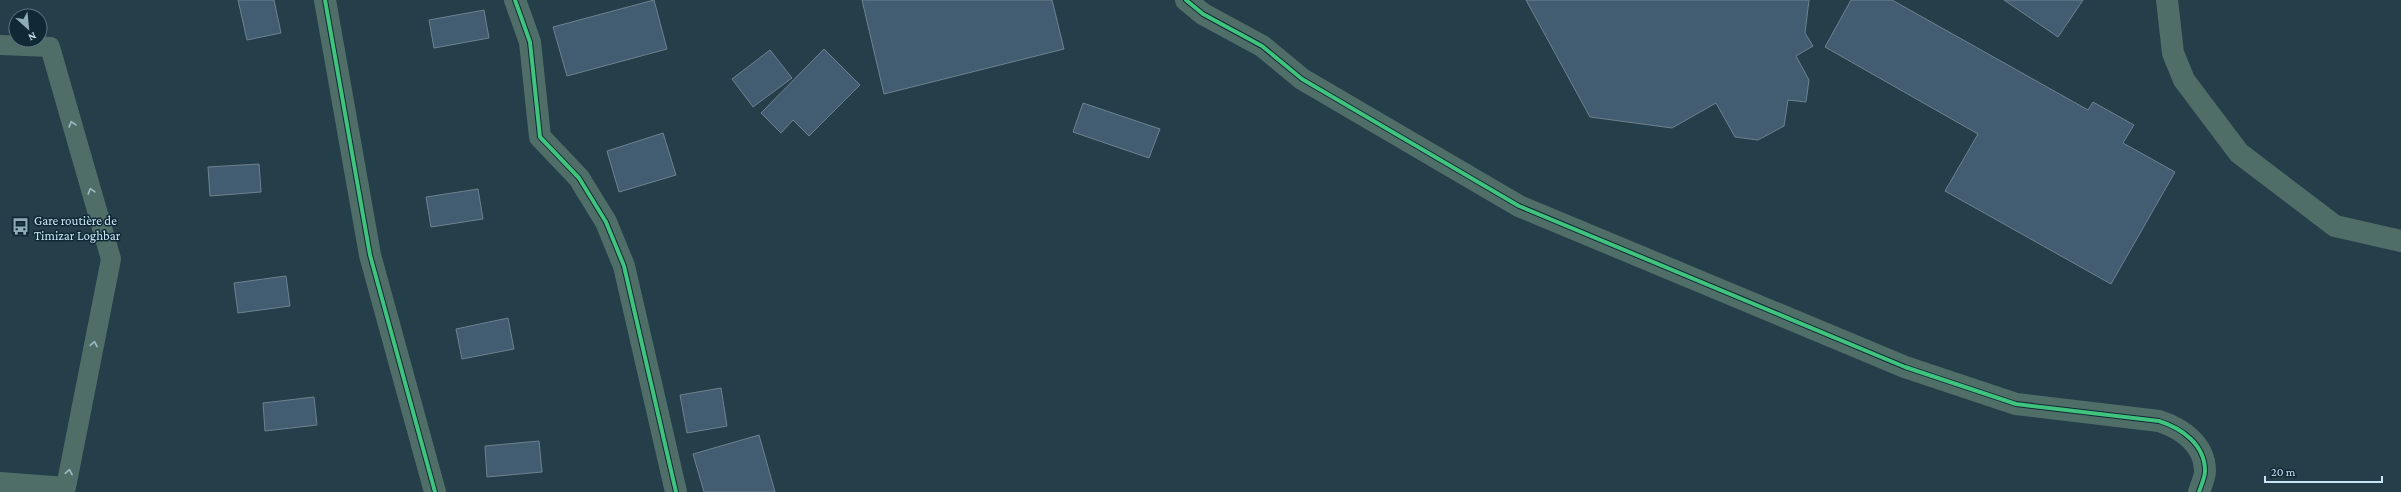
<svg xmlns="http://www.w3.org/2000/svg" width="2401" height="492" font-family="'Crimson Pro',serif">
<style>
.building{fill:#425d72;stroke:#6e828f}
.lines{fill:none;stroke-linecap:round;stroke-linejoin:round}
.service{stroke:#506e68;stroke-width:20}
.minor{stroke:#506e68;stroke-width:22}
.cycleway-casing{stroke:#0f2935;stroke-width:6}
.cycleway{stroke:#40c37c;stroke-width:4}
.oneway{stroke:#9dbbc4}
.labels{text-anchor:middle;stroke-width:3;stroke-linejoin:round;paint-order:stroke}
.poi-label{font-size:13px;fill:#c7e5f6;stroke:#0f2935;text-anchor:start}
</style>
<rect width="100%" height="100%" fill="#243e4a"/>
<g class="building">
<polygon points="238,0 274,0 281,33 247,40"/>
<polygon points="654,0 667,49 567,76 553,27"/>
<polygon points="862,0 1052,0 1064,49 884,94"/>
<polygon points="1526,0 1809,0 1805,33 1813,46 1796,56 1809,80 1806,102 1788,100 1784,126 1758,140 1735,137 1716,103 1672,128 1590,117"/>
<polygon points="1851,0 1892,0 2088,110 2093,102 2134,125 2123,143 2175,172 2111,284 1945,191 1978,134 1825,47"/>
<polygon points="2004,0 2083,0 2058,37"/>
<polygon points="484,10 489,38 434,48 429,20"/>
<polygon points="824,49 860,85 809,136 793,120 781,133 761,113"/>
<polygon points="770,50 792,78 753,107 732,79"/>
<polygon points="1083,103 1160,129 1149,158 1073,132"/>
<polygon points="663,133 676,175 619,192 607,151"/>
<polygon points="259,164 261,192 210,196 208,167"/>
<polygon points="478,189 483,219 431,227 426,197"/>
<polygon points="286,276 290,306 238,313 234,283"/>
<polygon points="508,318 514,349 462,359 456,329"/>
<polygon points="721,388 727,426 687,433 680,395"/>
<polygon points="314,397 317,425 265,431 263,403"/>
<polygon points="759,435 775,492 704,492 693,454"/>
<polygon points="539,441 542,472 487,477 485,446"/>
</g>
<g class="lines">
<polyline class="service" points="0,45 50,47 111,259 66,487 0,482"/>
<g class="minor">
<polyline points="325,0 370,255 435,492"/>
<polyline points="515,0 530,42 540,137 579,178 606,222 624,266 676,492"/>
<path d="M1186,0L1203,14L1262,46L1302,79L1519,206L1905,367L2016,404L2159,421C2181,428 2205,444 2205,471C2205,477 2201,486 2199,492"/>
<polyline points="2167,0 2173,53 2184,80 2239,153 2335,226 2401,241"/>
</g>
<defs>
<g id="cycleway">
<polyline points="325,0 370,255 435,492"/>
<polyline points="515,0 530,42 540,137 579,178 606,222 624,266 676,492"/>
<path d="M1186,0L1203,14L1262,46L1302,79L1519,206L1905,367L2016,404L2159,421C2181,428 2205,444 2205,471C2205,477 2201,486 2199,492"/>
</g>
</defs>
<use href="#cycleway" class="cycleway-casing"/>
<use href="#cycleway" class="cycleway"/>
</g>
<defs><path id="oneway-chevron" d="M-2-3.5L2.5 0L-2 3.5" fill="none" stroke-width="1.6" stroke-linecap="round" stroke-linejoin="round"/></defs>
<g class="oneway">
<use href="#oneway-chevron" transform="translate(72 124) rotate(-106)"/>
<use href="#oneway-chevron" transform="translate(91 191) rotate(-106)"/>
<use href="#oneway-chevron" transform="translate(94 344) rotate(-79)"/>
<use href="#oneway-chevron" transform="translate(69 472) rotate(-79)"/>
</g>
<defs>
<symbol id="bus-bare" viewBox="-9 -9 18 18"><path d="M-5-6H5V4H4V6H2V4H-2V6H-4V4H-5ZM-3.5-4V0h7V-4ZM-3.5 1.2v1.5H-2V1.2ZM2 1.2v1.5H3.5V1.2Z" fill="#8eabba" stroke="#0f2935" stroke-width="2.5" paint-order="stroke"/></symbol>
</defs>
<g fill-rule="evenodd">
<use href="#bus-bare" x="8" y="214" width="25" height="25"/>
</g>
<g class="labels">
<g class="poi-label">
<text x="34" y="225">Gare routière de<tspan x="34" dy="15">Timizar Loghbar</tspan></text>
</g>
</g>
<g transform="translate(28 28) rotate(153)"><circle r="19" fill="#0f2935" stroke="#597482"/>
<path d="M0-3L7 15L0 10L-7 15Z" fill="#8eabba"/>
<text y="-6" font-size="11" font-weight="bold" text-anchor="middle" fill="#c7e5f6">N</text>
</g>
<path d="M2265 476v6h117v-6" fill="none" stroke="#c7e5f6" stroke-width="2"/>
<text x="2271" y="476" font-size="12" fill="#c7e5f6" stroke="#0f2935" stroke-width="3" paint-order="stroke">20 m</text>
</svg>
